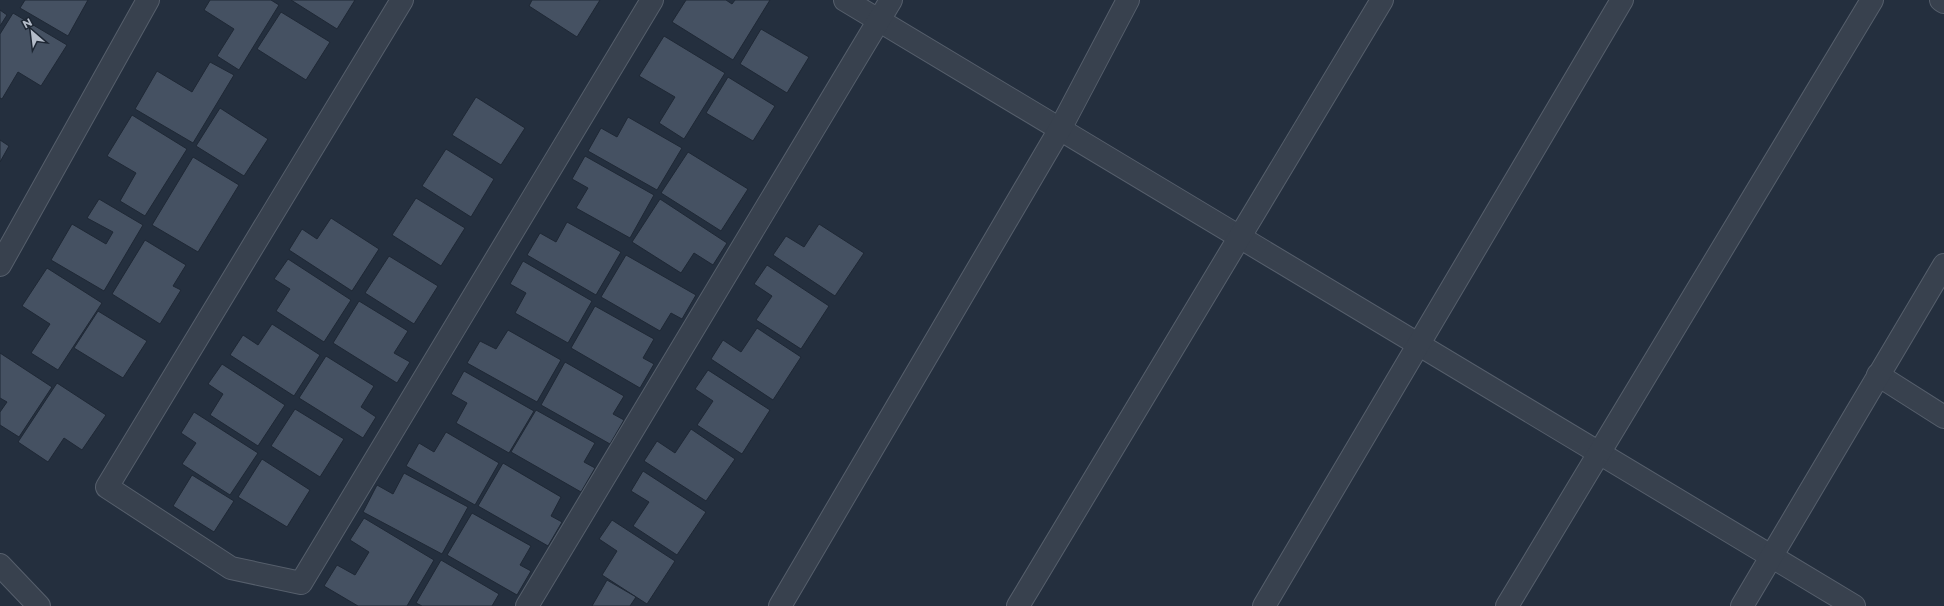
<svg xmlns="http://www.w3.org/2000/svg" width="1944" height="606" font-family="Montserrat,sans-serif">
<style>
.building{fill:#455162;stroke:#1f2835}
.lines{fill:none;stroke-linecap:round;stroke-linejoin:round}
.minor-casing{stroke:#565f6c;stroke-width:24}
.minor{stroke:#38414e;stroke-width:22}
</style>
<rect width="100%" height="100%" fill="#242f3e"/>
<g class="building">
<polygon points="25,0 88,0 68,36 20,8"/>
<polygon points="210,0 271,0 279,5 239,70 217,56 234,29 204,10"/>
<polygon points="291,0 355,0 337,29"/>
<polygon points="532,0 600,0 577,37 529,6"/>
<polygon points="686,0 726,0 732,4 735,0 770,0 733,60 672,22"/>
<polygon points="0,10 7,15 0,26"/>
<polygon points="281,12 330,42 306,80 257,49"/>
<polygon points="13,13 67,45 41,86 18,72 2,99 0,98 0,34"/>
<polygon points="761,29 809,57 787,93 740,64"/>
<polygon points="664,36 725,73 684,139 659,123 675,97 639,76"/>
<polygon points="210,62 234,75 193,143 135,109 157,71 192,92"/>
<polygon points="728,77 775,106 753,141 706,113"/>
<polygon points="476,97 525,128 501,165 452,135"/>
<polygon points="220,108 268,139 244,176 196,146"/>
<polygon points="132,115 187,149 145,216 120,201 136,173 107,156"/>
<polygon points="628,117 682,148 657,190 588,151 601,128 617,137"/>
<polygon points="0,140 9,146 0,162"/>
<polygon points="446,149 494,179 471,217 422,186"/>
<polygon points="688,152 748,189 721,231 661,193"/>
<polygon points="585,156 654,195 630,238 576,208 588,188 572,179"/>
<polygon points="193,157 239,185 198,252 152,225"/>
<polygon points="416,198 465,228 441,266 392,235"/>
<polygon points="99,199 143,225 104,291 51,260 72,224 106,244 113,232 87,218"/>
<polygon points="660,199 727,243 713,265 694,253 681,273 632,242"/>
<polygon points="331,218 379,249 352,291 289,250 302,229 317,239"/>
<polygon points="567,222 621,252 596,295 527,255 540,233 556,242"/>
<polygon points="819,224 864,253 835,296 773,255 786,236 804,247"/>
<polygon points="145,240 186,265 173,286 181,290 160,324 112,294"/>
<polygon points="626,255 696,295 682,319 671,313 660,331 601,297"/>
<polygon points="389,256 438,286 414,324 365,293"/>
<polygon points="288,259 351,300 324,342 276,311 290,289 274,279"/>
<polygon points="523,261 592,301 568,343 515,313 526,293 510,284"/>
<polygon points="767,265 829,306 801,349 756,320 772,296 754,284"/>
<polygon points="47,268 102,303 58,370 31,353 50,324 22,306"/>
<polygon points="359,301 408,331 394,353 410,362 397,383 333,343"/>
<polygon points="595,306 654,339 643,358 654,364 640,388 571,348"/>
<polygon points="98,311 147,341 123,378 74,348"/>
<polygon points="272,324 320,355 294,396 230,355 243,335 258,345"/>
<polygon points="757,328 801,357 773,400 711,359 723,340 741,352"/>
<polygon points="508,330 561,360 537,402 467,363 480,341 496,349"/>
<polygon points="0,353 52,387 19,437 0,425 0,412 7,402 0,398"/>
<polygon points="326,356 374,386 361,407 376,417 363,438 299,398"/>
<polygon points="565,362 624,396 613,414 624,420 610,444 541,405"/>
<polygon points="222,364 285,405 258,446 210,415 223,394 208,384"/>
<polygon points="708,370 770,410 742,454 697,425 713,401 695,389"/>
<polygon points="464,371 534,411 509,453 456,423 467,403 451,394"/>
<polygon points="57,383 106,415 82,450 64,438 48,462 18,442"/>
<polygon points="295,409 344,439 320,477 271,446"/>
<polygon points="536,410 595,443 584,462 595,468 581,492 511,452"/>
<polygon points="194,412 258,453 230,495 182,464 196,443 181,433"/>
<polygon points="691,429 735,459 706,501 644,461 657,441 675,453"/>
<polygon points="446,432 499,463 475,505 406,466 419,443 434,452"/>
<polygon points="262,459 310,490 287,527 238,497"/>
<polygon points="503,463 561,497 551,516 562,522 548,546 478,506"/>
<polygon points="643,471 706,512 677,555 633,526 649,502 631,491"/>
<polygon points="404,473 468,507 442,554 363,512 377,485 393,494"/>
<polygon points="192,475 234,501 214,532 173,506"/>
<polygon points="472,513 531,546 520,565 531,571 517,595 447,555"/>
<polygon points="364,518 434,560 407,606 358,606 324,586 337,565 355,575 369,552 350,540"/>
<polygon points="612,520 675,561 647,604 602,575 617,551 599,539"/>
<polygon points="441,560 499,594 492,606 422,606 416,603"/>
<polygon points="607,580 636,597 630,606 592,606"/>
</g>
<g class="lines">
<defs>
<g id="minor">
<polyline points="402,0 107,487 231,568 301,583 652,0"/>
<polyline points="845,0 1854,606"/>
<polyline points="1941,0 1944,2"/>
<polyline points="0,265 148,0"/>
<polyline points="1878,375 1944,417"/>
<polyline points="0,565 39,606"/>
<polyline points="527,606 891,0"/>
<polyline points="780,606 1060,129 1128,0"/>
<polyline points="1018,606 1382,0"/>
<polyline points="1264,606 1622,0"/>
<polyline points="1507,606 1872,0"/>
<polyline points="1742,606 1944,265"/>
</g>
</defs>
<use href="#minor" class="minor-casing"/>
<use href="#minor" class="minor"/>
</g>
<g transform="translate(32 32) rotate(332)" stroke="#1d2633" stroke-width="3" paint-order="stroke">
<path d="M0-3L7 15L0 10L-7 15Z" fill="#b4bcc9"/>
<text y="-6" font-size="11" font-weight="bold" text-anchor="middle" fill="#b4bcc9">N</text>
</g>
</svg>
